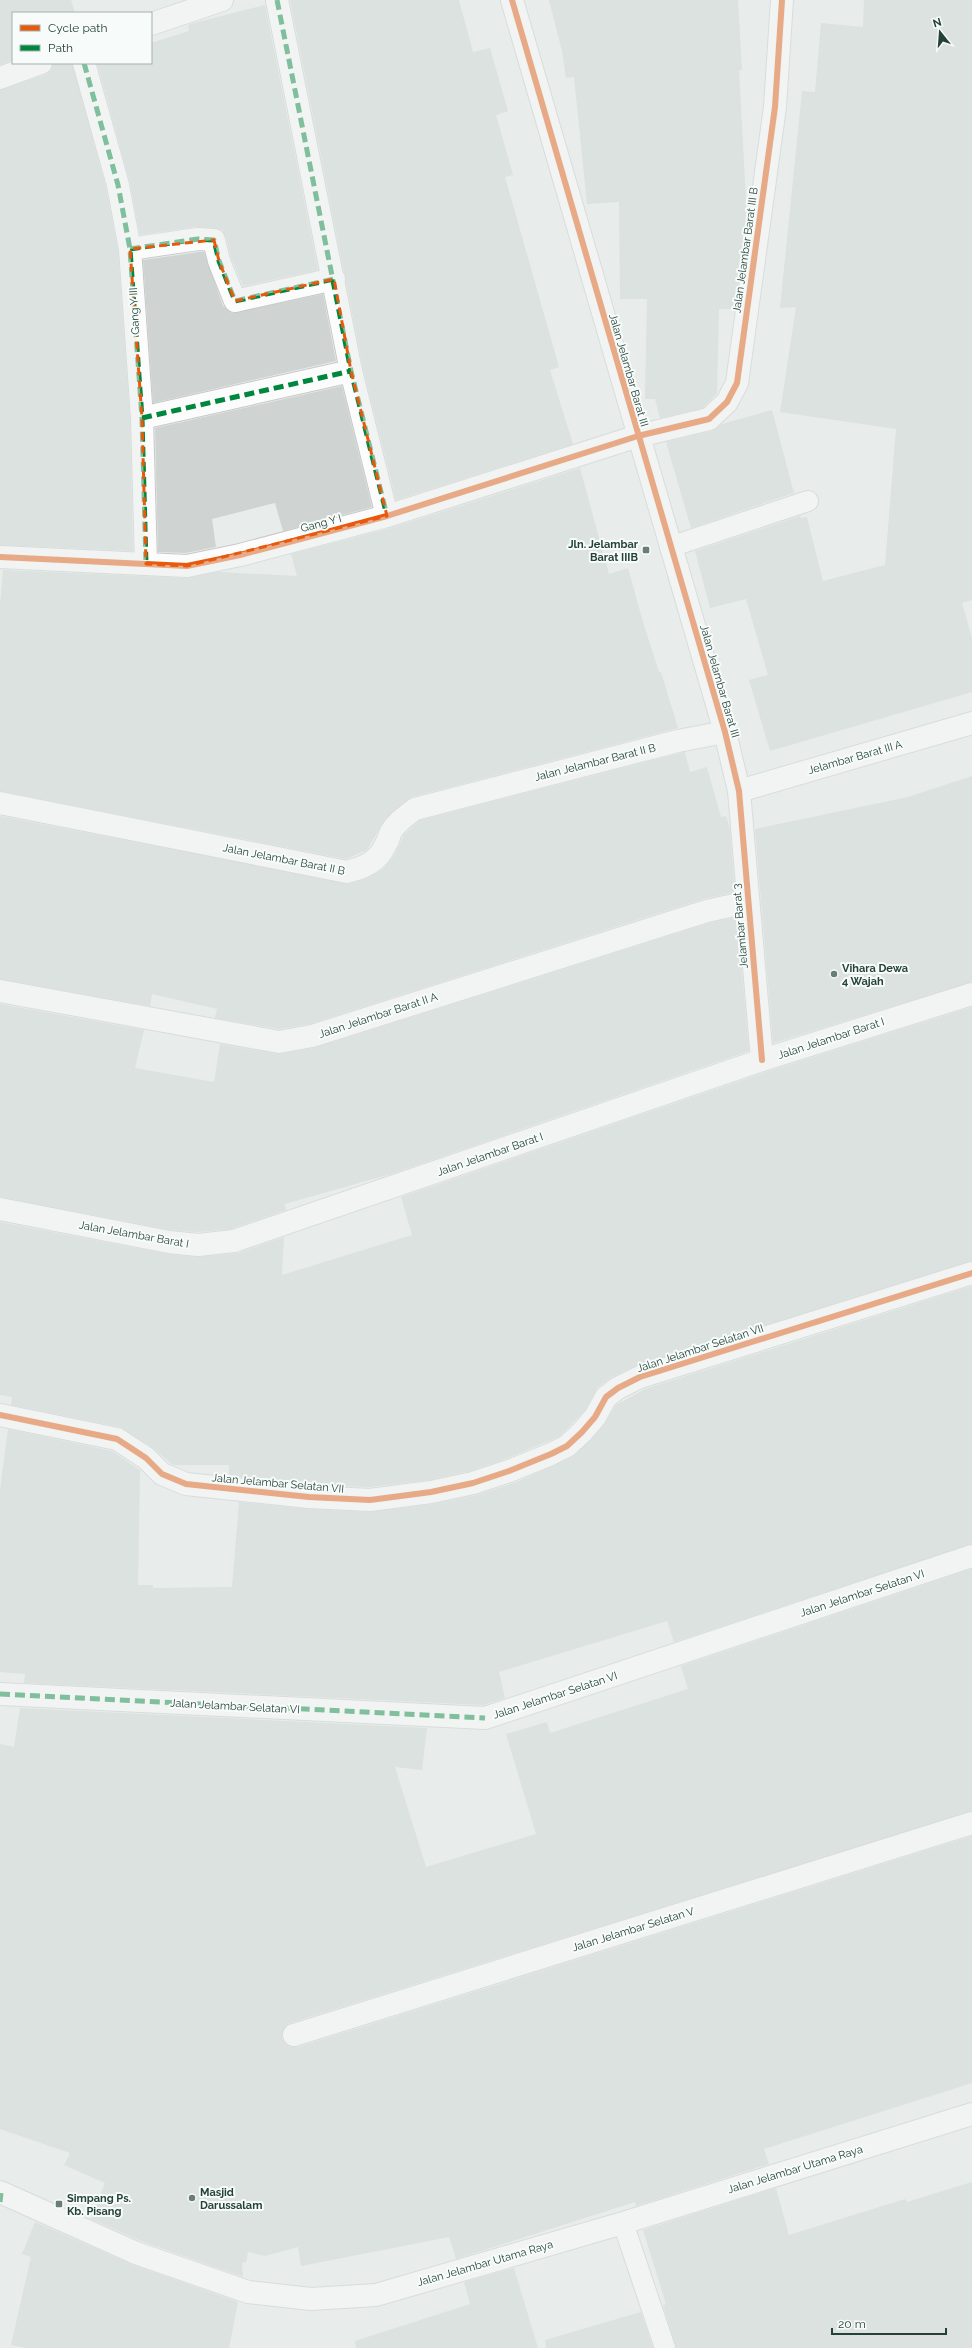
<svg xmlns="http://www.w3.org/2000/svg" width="972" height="2348" font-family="Raleway,sans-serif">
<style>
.building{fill:#cfd4d2}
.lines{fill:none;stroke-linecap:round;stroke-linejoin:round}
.service-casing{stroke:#c5cac8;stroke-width:22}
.minor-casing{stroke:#c5cac8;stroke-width:24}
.tertiary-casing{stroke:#c5cac8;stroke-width:24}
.service{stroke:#fcfcfc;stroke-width:20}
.minor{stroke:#fcfcfc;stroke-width:22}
.tertiary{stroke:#fcfcfc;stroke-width:22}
.quiet{stroke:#00873e;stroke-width:5;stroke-dasharray:10 5;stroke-linecap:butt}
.cycleway-casing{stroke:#f7fbf9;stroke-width:8}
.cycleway{stroke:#e8590c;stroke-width:6}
.marked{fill:none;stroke:#e8590c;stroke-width:3;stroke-dasharray:8 5;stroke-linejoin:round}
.poi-dot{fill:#697e78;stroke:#f7fbf9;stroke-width:1.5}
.labels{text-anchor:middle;stroke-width:4;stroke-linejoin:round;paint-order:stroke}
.street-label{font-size:11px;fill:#24423a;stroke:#f7fbf9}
.poi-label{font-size:11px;font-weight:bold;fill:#24423a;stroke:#f7fbf9;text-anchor:start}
</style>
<rect width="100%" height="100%" fill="#e8edeb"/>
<g class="building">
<polygon points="0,0 71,0 75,13 13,13 13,60 0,65"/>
<polygon points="290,0 459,0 473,52 490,48 508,111 496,115 513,175 505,177 559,367 550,370 573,444 396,500 363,368"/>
<polygon points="549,0 738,0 742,70 739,70 747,218 735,309 719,309 717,393 703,408 660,418 655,399 645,399 647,299 620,299 619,202 587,204 574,77 566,78 562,51"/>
<polygon points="864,0 972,0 972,600 962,603 972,638 972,692 770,751 749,680 768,675 746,599 710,608 695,551 800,516 801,518 807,517 823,581 885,565 896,429 780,412 796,307 780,308 802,91 815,92 821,23 863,27"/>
<polygon points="265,5 318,270 243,286 231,257 226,237 222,230 215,228 196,227 140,235 130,182 97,63 151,63 151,43 189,31 188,25 190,24"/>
<polygon points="53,63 72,63 106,188 118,251 130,419 133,551 0,545 0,90 45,75 51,71"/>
<polygon points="199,252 204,252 223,306 232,313 323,294 336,361 153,403 143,260"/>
<polygon points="342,386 372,507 283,531 275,503 212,519 216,547 186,553 158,552 155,428"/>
<polygon points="772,410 794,493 691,528 666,442 712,431 722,424"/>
<polygon points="580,468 609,574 628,568 643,622 659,672 661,672 678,728 412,797 385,819 367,850 346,859 0,791 0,605 3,570 186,578 219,572 297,576 291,554 391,528"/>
<polygon points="685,752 690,772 707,767 721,817 726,816 730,829 735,892 703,899 309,1024 279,1029 215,1018 217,1009 152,994 150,1006 0,979 0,816 350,884 370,877 384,868 394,856 404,835 420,820"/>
<polygon points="972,776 972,982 773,1043 755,829 908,797"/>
<polygon points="737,917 749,1051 394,1173 285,1204 286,1210 231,1229 198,1232 171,1230 0,1197 0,1004 144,1030 135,1068 214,1082 220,1044 277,1054 314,1048 710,923"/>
<polygon points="972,1007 972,1261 635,1366 612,1377 598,1387 585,1410 560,1436 505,1459 470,1471 429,1480 369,1487 310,1485 229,1476 229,1465 173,1465 153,1448 120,1427 11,1405 12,1397 0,1395 0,1222 167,1254 197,1257 238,1253 284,1237 282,1275 412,1235 401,1197 766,1072"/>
<polygon points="972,1286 972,1544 674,1642 667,1621 499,1672 505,1698 483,1705 24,1683 25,1674 0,1672 0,1490 8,1429 112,1451 140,1470 138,1585 153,1585 153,1588 232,1587 239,1502 308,1509 370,1512 433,1504 477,1495 514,1483 573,1457 604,1425 616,1405 645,1389"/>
<polygon points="972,1569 972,1811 290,2023 285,2027 282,2033 282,2039 286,2044 298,2047 972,1836 972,2083 764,2149 769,2164 636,2206 635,2202 456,2259 449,2237 301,2266 298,2247 265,2256 248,2252 246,2262 242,2263 243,2277 141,2241 91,2219 105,2183 64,2165 70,2153 0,2129 0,1744 14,1747 20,1708 427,1728 422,1770 395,1767 426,1867 536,1834 506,1734 547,1722 550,1733 688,1689 681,1666"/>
<polygon points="972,2182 972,2348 676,2348 663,2305 666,2304 643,2230 776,2188 789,2235 905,2199 907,2202"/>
<polygon points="35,2222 131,2264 238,2302 229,2348 27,2348 11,2345 31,2257 22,2254"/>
<polygon points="514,2268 538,2348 356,2348 355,2341 470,2304 464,2282"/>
<polygon points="641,2312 653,2348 546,2348 545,2340"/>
</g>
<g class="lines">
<defs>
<g id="service">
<polyline points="670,547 808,501"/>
<polyline points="623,2223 665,2348"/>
</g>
<g id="minor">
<polyline points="277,0 351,371 387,516"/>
<polyline points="512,0 725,732 739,791 762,1060"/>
<polyline points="151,24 222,0"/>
<polyline points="84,63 118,185 130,249 142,418 146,564"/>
<polyline points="0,78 41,63"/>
<polyline points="130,249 198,239 214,240 219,261 235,301 334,279"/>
<polyline points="142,418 351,371"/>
<polyline points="0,557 187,566 240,555 387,516 638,436 709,419 727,402 737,383 775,107 782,0"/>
<polyline points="739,791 972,723"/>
<path d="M0,803L347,872C365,867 378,862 386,844C389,840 389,834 392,830C398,821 407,815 415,809L678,741L725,732"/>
<polyline points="0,991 279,1042 312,1036 707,911 748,902"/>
<polyline points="0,1209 169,1242 198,1245 234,1241 762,1060 972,994"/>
<polyline points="0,1415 117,1439 146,1458 162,1474 186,1484 309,1497 370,1500 431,1492 473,1483 509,1471 551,1454 567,1446 582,1432 595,1417 606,1397 618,1388 640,1377 972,1273"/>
<polyline points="0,1694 485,1718 972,1556"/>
<polyline points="294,2035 972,1823"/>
</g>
<polyline id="tertiary" points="0,2192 136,2253 248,2292 311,2299 376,2295 623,2223 972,2114"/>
</defs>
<use href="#service" class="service-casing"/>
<use href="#minor" class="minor-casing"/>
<use href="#tertiary" class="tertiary-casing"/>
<use href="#service" class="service"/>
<use href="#minor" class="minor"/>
<use href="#tertiary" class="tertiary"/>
<g class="quiet">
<polyline points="277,0 351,371 387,516"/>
<polyline points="84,63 118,185 130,249 142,418 146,564"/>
<polyline points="130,249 198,239 214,240 219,261 235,301 334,279"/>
<polyline points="142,418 351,371"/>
<polyline points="0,1694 485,1718"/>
<polyline points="0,2202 1,2193"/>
</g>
<defs>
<g id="cycleway">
<polyline points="512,0 725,732 739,791 762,1060"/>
<polyline points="0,557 187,566 240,555 387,516 638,436 709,419 727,402 737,383 775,107 782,0"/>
<polyline points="0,1415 117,1439 146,1458 162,1474 186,1484 309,1497 370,1500 431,1492 473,1483 509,1471 551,1454 567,1446 582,1432 595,1417 606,1397 618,1388 640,1377 972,1273"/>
</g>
</defs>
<use href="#cycleway" class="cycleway-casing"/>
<use href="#cycleway" class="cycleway"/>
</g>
<path d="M0 0H972V2348H0ZM214,240L219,261L235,301L334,279L351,371L387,516L187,566L146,564L142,418L130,249Z" fill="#e8edeb" fill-opacity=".55" fill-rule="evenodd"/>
<path class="marked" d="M214,240L219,261L235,301L334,279L351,371L387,516L187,566L146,564L142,418L130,249Z"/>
<g class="poi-dot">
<rect x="642" y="546" width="8" height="8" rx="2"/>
<circle cx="834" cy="974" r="4"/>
<circle cx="192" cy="2198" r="4"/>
<rect x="55" y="2200" width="8" height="8" rx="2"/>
</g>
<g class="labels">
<g class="street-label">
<text transform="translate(745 250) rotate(-82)" y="4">Jalan Jelambar Barat III B</text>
<text transform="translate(134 311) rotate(-93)" y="4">Gang Y III</text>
<text transform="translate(629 370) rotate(74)" y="4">Jalan Jelambar Barat III</text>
<text transform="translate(321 523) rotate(-15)" y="4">Gang Y I</text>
<text transform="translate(720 681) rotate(74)" y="4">Jalan Jelambar Barat III</text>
<text transform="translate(855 757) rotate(-16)" y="4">Jelambar Barat III A</text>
<text transform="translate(595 762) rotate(-14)" y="4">Jalan Jelambar Barat II B</text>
<text transform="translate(284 859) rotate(11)" y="4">Jalan Jelambar Barat II B</text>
<text transform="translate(740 926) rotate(-95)" y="4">Jelambar Barat 3</text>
<text transform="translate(378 1015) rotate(-18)" y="4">Jalan Jelambar Barat II A</text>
<text transform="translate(831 1038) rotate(-18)" y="4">Jalan Jelambar Barat I</text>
<text transform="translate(490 1154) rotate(-19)" y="4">Jalan Jelambar Barat I</text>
<text transform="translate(134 1234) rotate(10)" y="4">Jalan Jelambar Barat I</text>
<text transform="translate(700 1348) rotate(-18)" y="4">Jalan Jelambar Selatan VII</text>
<text transform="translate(278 1483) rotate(5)" y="4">Jalan Jelambar Selatan VII</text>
<text transform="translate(862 1593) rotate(-18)" y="4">Jalan Jelambar Selatan VI</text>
<text transform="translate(555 1695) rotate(-18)" y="4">Jalan Jelambar Selatan VI</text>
<text transform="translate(235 1706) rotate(3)" y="4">Jalan Jelambar Selatan VI</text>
<text transform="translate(633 1929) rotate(-17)" y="4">Jalan Jelambar Selatan V</text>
<text transform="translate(795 2169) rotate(-17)" y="4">Jalan Jelambar Utama Raya</text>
<text transform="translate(485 2263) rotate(-16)" y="4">Jalan Jelambar Utama Raya</text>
</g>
<g class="poi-label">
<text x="638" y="548" text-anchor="end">Jln. Jelambar<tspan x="638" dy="13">Barat IIIB</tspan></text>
<text x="842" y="972">Vihara Dewa<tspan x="842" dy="13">4 Wajah</tspan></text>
<text x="200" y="2196">Masjid<tspan x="200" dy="13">Darussalam</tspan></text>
<text x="67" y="2202">Simpang Ps.<tspan x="67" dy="13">Kb. Pisang</tspan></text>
</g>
</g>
<rect x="12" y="12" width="140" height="52" fill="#f7fbf9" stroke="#a3b1ad"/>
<rect x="20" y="25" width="20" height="6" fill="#e8590c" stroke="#a3b1ad"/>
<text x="48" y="32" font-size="12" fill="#24423a">Cycle path</text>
<rect x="20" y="45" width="20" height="6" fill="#00873e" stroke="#a3b1ad"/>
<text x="48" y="52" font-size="12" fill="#24423a">Path</text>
<g transform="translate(940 32) rotate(343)" stroke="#f7fbf9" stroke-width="3" paint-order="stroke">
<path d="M0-3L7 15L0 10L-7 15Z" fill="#24423a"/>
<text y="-6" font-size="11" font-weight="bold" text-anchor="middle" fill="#24423a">N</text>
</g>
<path d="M832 2328v6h114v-6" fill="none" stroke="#24423a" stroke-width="2"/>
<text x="838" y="2328" font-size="12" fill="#24423a" stroke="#f7fbf9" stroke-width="3" paint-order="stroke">20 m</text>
</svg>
